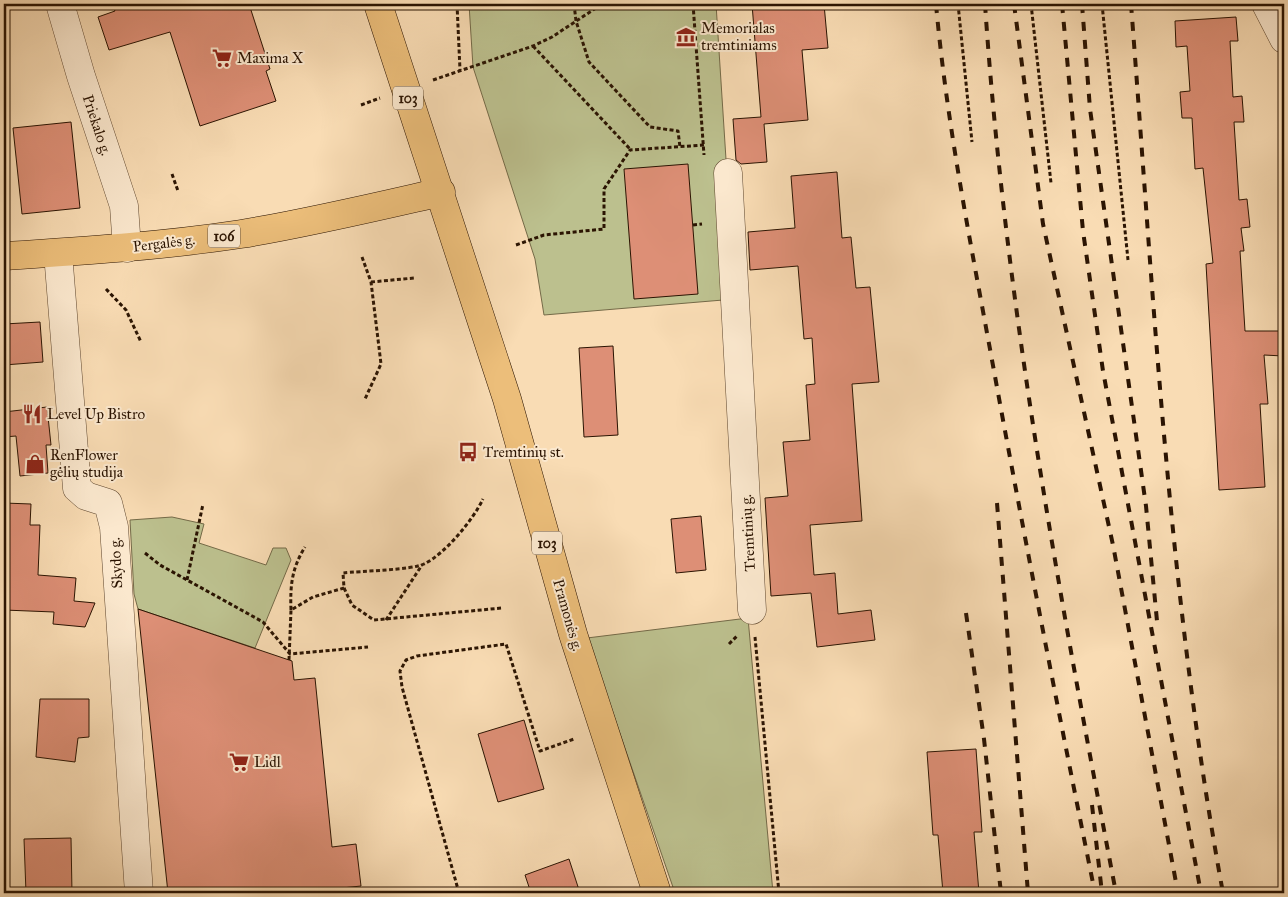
<svg xmlns="http://www.w3.org/2000/svg" width="1288" height="897" font-family="'IM FELL Great Primer',serif">
<style>
.green{fill:#bcc08e;stroke:#746a48}
.building{fill:#dd8f76;stroke:#2b1402}
.lines{fill:none;stroke-linecap:round;stroke-linejoin:round}
.street-casing{stroke:#5e462e;stroke-width:29}
.primary-casing{stroke:#2b1402;stroke-width:29}
.path{stroke:#2b1402;stroke-width:3;stroke-dasharray:4 2.5;stroke-linecap:butt}
.street{stroke:#fbe8ce;stroke-width:28}
.primary{stroke:#ecbe7a;stroke-width:28}
.rail{stroke:#2b1402;stroke-width:4;stroke-dasharray:9 9;stroke-linecap:butt}
.labels{text-anchor:middle;stroke-width:4;stroke-linejoin:round;paint-order:stroke}
.shield{fill:#fbe8ce;stroke:#69543f;stroke-width:1}
.shield-label{font-size:14px;font-weight:bold;fill:#2b1402}
.poi-label{font-size:15px;fill:#2b1402;stroke:#fbe8ce;text-anchor:start}
.street-label{font-size:15px;fill:#2b1402;stroke:#fbe8ce}
</style>
<rect width="100%" height="100%" fill="#f9dcb4"/>
<filter id="stains"><feTurbulence type="fractalNoise" baseFrequency=".004" numOctaves="4"/><feColorMatrix values="0 0 0 0 .2 0 0 0 0 .09 0 0 0 0 .02 0 0 0 .5 -.17"/></filter>
<radialGradient id="worn" r=".72"><stop offset=".6" stop-color="#630" stop-opacity="0"/><stop offset="1" stop-color="#630" stop-opacity=".3"/></radialGradient>
<g class="green">
<polygon points="469,4 716,4 735,299 544,315 535,259 473,67"/>
<polygon points="172,517 204,524 199,543 266,565 273,548 286,548 291,560 255,648 138,609 134,594 130,520"/>
<polygon points="748,618 773,893 675,893 587,638"/>
</g>
<g class="building">
<polygon points="112,4 249,4 270,69 266,71 276,101 200,126 170,32 109,50 98,17 115,11"/>
<polygon points="752,4 824,4 828,48 802,50 808,120 764,124 767,162 741,164 736,160 733,119 761,117"/>
<polygon points="1236,17 1238,41 1230,41 1233,97 1242,96 1244,122 1234,122 1239,200 1247,199 1250,227 1241,228 1244,251 1240,251 1245,331 1283,331 1283,356 1264,355 1268,404 1260,404 1265,487 1219,490 1206,264 1213,263 1203,168 1195,169 1192,118 1182,118 1180,92 1190,91 1187,46 1176,47 1175,21"/>
<polygon points="71,122 80,208 22,214 13,128"/>
<polygon points="688,164 698,294 634,299 624,169"/>
<polygon points="837,172 842,238 851,237 856,288 870,287 879,382 852,384 862,521 810,525 814,575 835,573 838,614 871,610 875,640 817,647 811,593 771,596 765,498 788,496 783,442 810,440 806,385 815,384 812,338 804,339 798,266 750,270 748,232 795,228 791,176"/>
<polygon points="40,322 43,362 4,365 4,324"/>
<polygon points="613,346 618,435 584,437 579,348"/>
<polygon points="47,407 51,445 46,445 48,473 20,476 16,436 4,437 4,412"/>
<polygon points="4,503 31,504 30,525 40,525 38,575 76,578 74,601 95,603 85,627 53,624 54,612 4,610"/>
<polygon points="701,516 706,570 676,573 671,519"/>
<polygon points="138,609 292,661 294,680 315,678 332,847 356,844 361,886 294,893 168,893"/>
<polygon points="40,699 89,699 89,737 78,738 75,762 36,757"/>
<polygon points="524,720 544,789 498,802 478,734"/>
<polygon points="976,749 982,832 974,832 979,893 943,893 938,835 933,835 927,752"/>
<polygon points="71,838 72,893 26,893 24,839"/>
<polygon points="569,859 580,893 531,893 525,875"/>
</g>
<g class="lines">
<defs>
<g id="street">
<polyline points="60,4 81,76 124,206 127,248"/>
<polyline points="1266,4 1284,39"/>
<polyline points="728,173 752,610"/>
<polyline points="58,253 77,488 86,496 108,503 114,527 139,893"/>
</g>
<g id="primary">
<polyline points="378,4 507,399 573,634 657,893"/>
<path d="M4,256C83,251 162,246 241,234C308,223 375,207 441,192"/>
</g>
</defs>
<use href="#street" class="street-casing"/>
<use href="#primary" class="primary-casing"/>
<g class="path">
<polyline points="457,4 460,70"/>
<polyline points="574,4 576,21 589,62 650,127 678,131 680,147"/>
<polyline points="693,4 704,155"/>
<polyline points="958,4 972,142"/>
<polyline points="1031,4 1051,183"/>
<polyline points="1102,4 1128,260"/>
<polyline points="533,46 630,149"/>
<polyline points="433,80 533,46 552,37 602,4"/>
<polyline points="361,105 380,98"/>
<polyline points="172,174 178,191"/>
<polyline points="693,225 702,224"/>
<polyline points="516,245 544,235 604,229 604,189 630,150 704,145"/>
<polyline points="362,257 371,282 381,364 365,399"/>
<polyline points="371,282 414,278"/>
<polyline points="106,289 126,310 141,342"/>
<polyline points="145,553 160,565 263,622 290,654 368,647"/>
<polyline points="187,580 203,504"/>
<polyline points="344,588 352,605 374,620 502,608"/>
<path d="M291,610C290,585 292,568 305,547"/>
<polyline points="386,620 422,565"/>
<polyline points="755,637 779,893"/>
<polyline points="729,644 738,635"/>
<path d="M289,660L291,610L313,597L344,588L343,573C360,571 412,570 424,564C445,554 473,520 483,499"/>
<polyline points="459,893 402,687 400,671 406,660 417,656 506,644 540,751 574,739"/>
</g>
<use href="#street" class="street"/>
<use href="#primary" class="primary"/>
<g class="rail">
<path d="M936,4C947,127 972,250 994,371C1026,546 1060,720 1095,893"/>
<path d="M985,4C1005,303 1060,599 1116,893"/>
<polyline points="1014,4 1043,224 1113,545 1178,893"/>
<polyline points="1062,4 1083,231 1103,371 1201,893"/>
<polyline points="1082,4 1090,109 1146,506 1157,621"/>
<path d="M1131,4C1154,301 1169,600 1223,893"/>
<polyline points="997,503 1028,893"/>
<polyline points="966,613 984,739 1001,893"/>
<polyline points="1092,805 1102,893"/>
</g>
</g>
<defs>
<symbol id="museum-bare" viewBox="-9 -9 18 18"><path d="M0-6L6-3V-2H-6V-3ZM-5-1h2V3h-2ZM-1-1h2V3h-2ZM3-1h2V3H3ZM-6 4H6V6H-6Z" fill="#8f2418" stroke="#fbe8ce" stroke-width="2.5" paint-order="stroke"/></symbol>
<symbol id="supermarket-bare" viewBox="-9 -9 18 18"><path d="M-6-5.5h2.5l.6 2H6L4.5 2H-2.5L-4.4-4H-6ZM-1.5 3.2a1.3 1.3 0 1 0 .1 0ZM3 3.2a1.3 1.3 0 1 0 .1 0Z" fill="#8f2418" stroke="#fbe8ce" stroke-width="2.5" paint-order="stroke"/></symbol>
<symbol id="restaurant-bare" viewBox="-9 -9 18 18"><path d="M-5-6h1v4h1v-4h1v4h1v-4h1v5L-1.5 .5V6h-2V.5L-5-1ZM5-6V6H3V1.5H1.5Q1.5-4 5-6Z" fill="#8f2418" stroke="#fbe8ce" stroke-width="2.5" paint-order="stroke"/></symbol>
<symbol id="bus-bare" viewBox="-9 -9 18 18"><path d="M-5-6H5V4H4V6H2V4H-2V6H-4V4H-5ZM-3.5-4V0h7V-4ZM-3.5 1.2v1.5H-2V1.2ZM2 1.2v1.5H3.5V1.2Z" fill="#8f2418" stroke="#fbe8ce" stroke-width="2.5" paint-order="stroke"/></symbol>
<symbol id="shop-bare" viewBox="-9 -9 18 18"><path d="M-5-2.5h2.3a2.7 3.5 0 0 1 5.4 0H5L5.5 6h-11ZM-1.5-2.5h3a1.5 2.3 0 0 0-3 0Z" fill="#8f2418" stroke="#fbe8ce" stroke-width="2.5" paint-order="stroke"/></symbol>
</defs>
<g fill-rule="evenodd">
<use href="#museum-bare" x="672" y="23" width="28" height="28"/>
<use href="#supermarket-bare" x="208" y="44" width="28" height="28"/>
<use href="#restaurant-bare" x="18" y="400" width="28" height="28"/>
<use href="#bus-bare" x="454" y="438" width="28" height="28"/>
<use href="#shop-bare" x="21" y="450" width="28" height="28"/>
<use href="#supermarket-bare" x="225" y="748" width="28" height="28"/>
</g>
<g class="labels">
<g class="shield">
<rect x="393" y="86.5" width="30" height="23" rx="4"/>
<rect x="208" y="224.5" width="32" height="23" rx="4"/>
<rect x="532" y="531.5" width="30" height="23" rx="4"/>
</g>
<g class="shield-label">
<text x="408" y="103">103</text>
<text x="224" y="241">106</text>
<text x="547" y="548">103</text>
</g>
<g class="poi-label">
<text x="701" y="33">Memorialas<tspan x="701" dy="17">tremtiniams</tspan></text>
<text x="237" y="63">Maxima X</text>
<text x="47" y="419">Level Up Bistro</text>
<text x="483" y="457">Tremtinių st.</text>
<text x="50" y="460">RenFlower<tspan x="50" dy="17">gėlių studija</tspan></text>
<text x="254" y="767">Lidl</text>
</g>
<g class="street-label">
<text transform="translate(97 125) rotate(72)" y="5">Priekalo g.</text>
<text transform="translate(164 243) rotate(-7)" y="5">Pergalės g.</text>
<text transform="translate(748 533) rotate(-93)" y="5">Tremtinių g.</text>
<text transform="translate(116 563) rotate(-93)" y="5">Skydo g.</text>
<text transform="translate(568 615) rotate(74)" y="5">Pramonės g.</text>
</g>
</g>
<rect width="1288" height="897" fill="none" stroke="#f9dcb4" stroke-width="20"/>
<rect x="5" y="5" width="1278" height="887" fill="none" stroke="#2b1402" stroke-width="2.5"/>
<rect x="10" y="10" width="1268" height="877" fill="none" stroke="#2b1402"/>
<rect width="100%" height="100%" filter="url(#stains)"/>
<rect width="100%" height="100%" fill="url(#worn)"/>
</svg>
